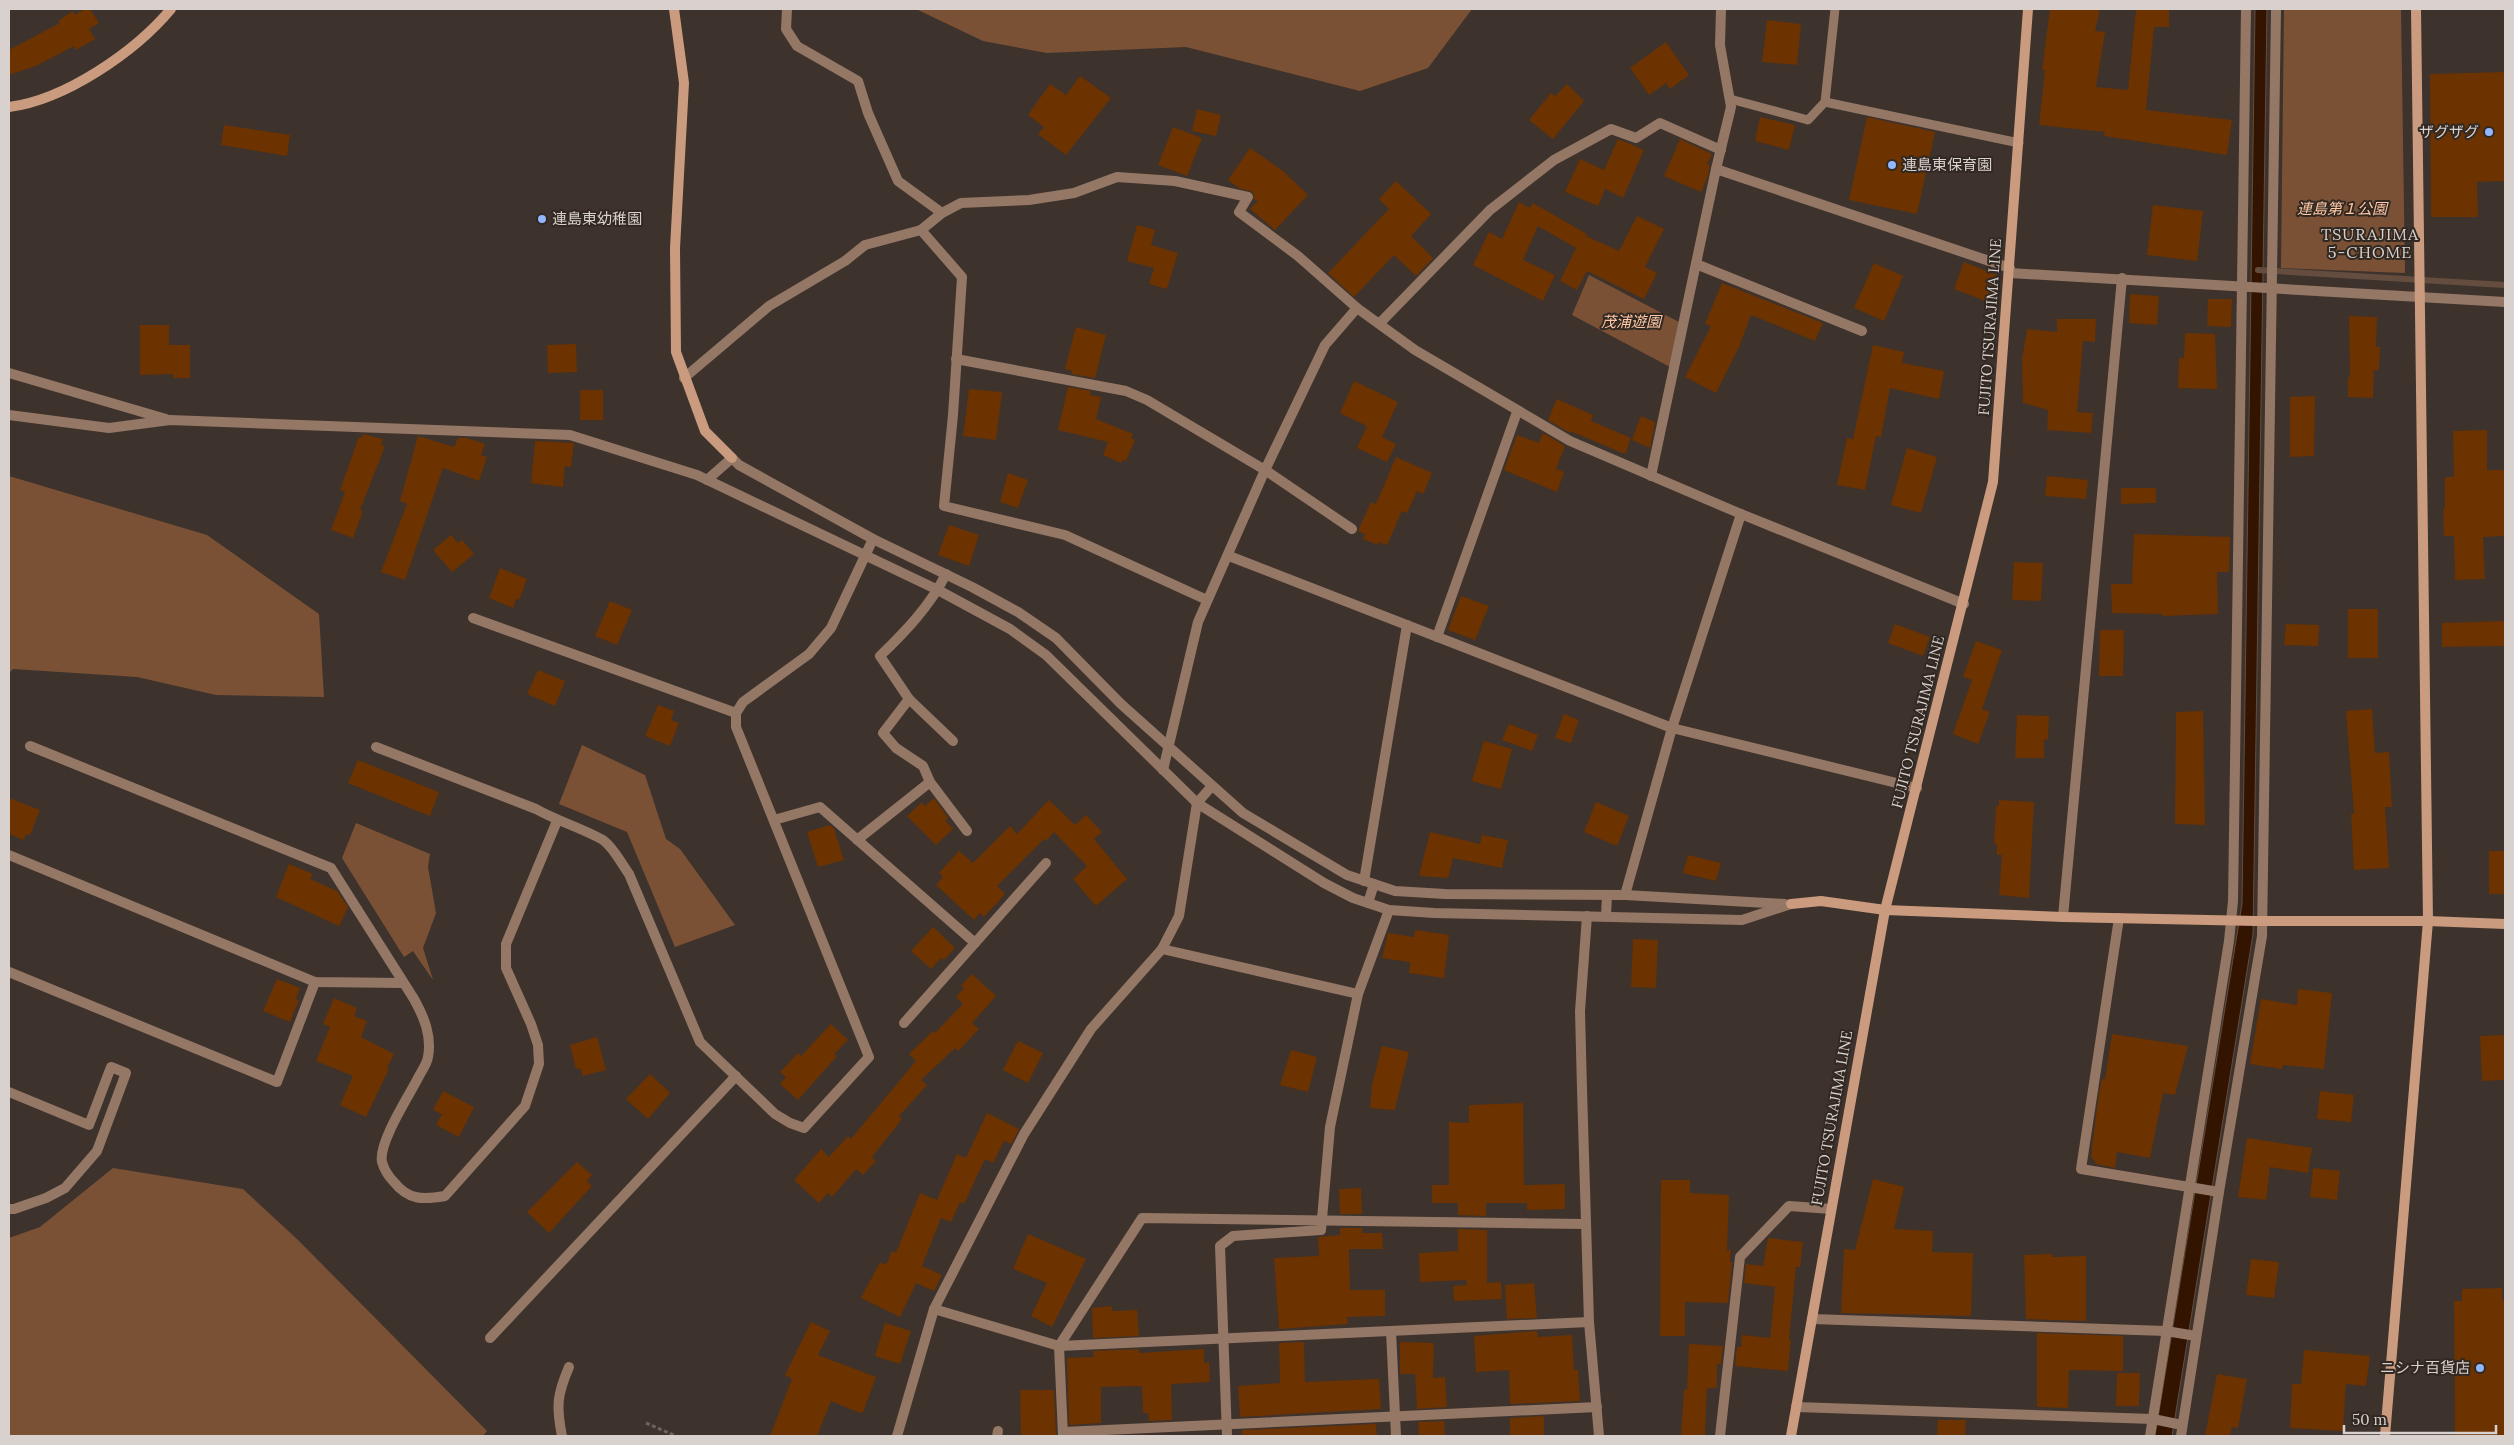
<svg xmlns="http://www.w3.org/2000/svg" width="2514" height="1445" font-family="Lora,'Noto Sans JP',serif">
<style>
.green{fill:#7b5136}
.water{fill:#331400;stroke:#644d3e}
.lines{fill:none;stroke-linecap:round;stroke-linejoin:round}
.stream{stroke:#644d3e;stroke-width:6}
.building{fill:#6c3200}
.path{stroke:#6e645f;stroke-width:3;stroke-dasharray:4 2.5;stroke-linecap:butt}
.lane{stroke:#947765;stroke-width:9}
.street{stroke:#947765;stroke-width:10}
.secondary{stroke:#ca9b7f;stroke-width:10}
.poi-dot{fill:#92b7fd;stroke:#322822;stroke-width:2}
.labels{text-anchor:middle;stroke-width:4;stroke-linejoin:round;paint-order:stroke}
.poi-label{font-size:15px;fill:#d8d1cd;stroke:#322822;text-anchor:end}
.park-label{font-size:15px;font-style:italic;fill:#fec7a5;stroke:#322822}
.street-label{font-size:15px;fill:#d8d1cd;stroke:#322822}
.neighbourhood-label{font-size:16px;letter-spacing:1px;fill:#d8d1cd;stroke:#322822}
</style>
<rect width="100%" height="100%" fill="#3d322c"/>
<g class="green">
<polygon points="916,9 1472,9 1428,68 1360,91 1186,47 1047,53 983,41"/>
<polygon points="2284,9 2401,9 2405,273 2281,268"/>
<polygon points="1589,275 1679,322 1670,367 1572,315"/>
<polygon points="9,476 207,535 319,614 324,697 216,695 137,677 13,669 9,673"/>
<polygon points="582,745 645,775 666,839 680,849 735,925 675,947 627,832 559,804"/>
<polygon points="356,823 430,854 428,867 436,913 423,948 433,980 413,951 404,957 342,858"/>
<polygon points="113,1168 243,1189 298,1240 487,1431 483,1436 9,1436 9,1238 40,1227"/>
</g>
<polygon class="water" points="2255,9 2267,9 2253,934 2172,1436 2155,1436 2242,904"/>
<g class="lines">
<polyline class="stream" points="2258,270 2505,285"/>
</g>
<g class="building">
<polygon points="85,9 90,9 99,23 89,29 95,39 76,50 74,46 36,66 9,75 9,50 60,23 58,21 73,11 75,15"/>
<polygon points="2050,9 2100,9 2095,31 2105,32 2096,87 2128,90 2136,9 2169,9 2169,27 2154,27 2146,110 2232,120 2227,155 2104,136 2105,132 2039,125 2045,70 2042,70"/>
<polygon points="1767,20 1801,24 1797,65 1762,62"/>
<polygon points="1666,42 1689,75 1670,89 1666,83 1649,95 1630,68"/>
<polygon points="2505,72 2505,181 2477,182 2478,217 2431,217 2430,74"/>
<polygon points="1080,76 1111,98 1066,155 1038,134 1044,127 1028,115 1050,84 1066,95"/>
<polygon points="1567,84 1584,101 1553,139 1529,120 1551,93 1555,96"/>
<polygon points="1197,109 1221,115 1216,136 1192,131"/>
<polygon points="1760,117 1795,125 1789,150 1755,141"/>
<polygon points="1867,117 1935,132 1917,214 1849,200"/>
<polygon points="224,125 290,135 287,156 221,145"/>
<polygon points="1173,127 1202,138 1187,176 1158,165"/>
<polygon points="1618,139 1644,150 1623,198 1605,189 1598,206 1565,192 1580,159 1604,170"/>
<polygon points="1680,139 1712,154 1707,164 1710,165 1708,176 1701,192 1664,176"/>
<polygon points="1250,148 1283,171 1308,195 1275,230 1250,209 1258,201 1254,199 1253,192 1239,188 1228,180"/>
<polygon points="1396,181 1431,214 1411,236 1433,258 1416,276 1394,255 1354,297 1328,273 1389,209 1379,199"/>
<polygon points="1519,202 1530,208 1533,203 1587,234 1586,236 1619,251 1637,216 1664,229 1645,267 1657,273 1644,299 1587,271 1577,290 1560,281 1576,248 1538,226 1523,260 1555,275 1543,301 1473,265 1489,232 1502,239"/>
<polygon points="2153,205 2203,211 2197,261 2147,255"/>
<polygon points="1137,225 1155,230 1151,245 1178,253 1167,289 1149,284 1154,268 1127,261"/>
<polygon points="1964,262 1999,276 1988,302 1954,289"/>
<polygon points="1874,263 1903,276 1884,321 1854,308"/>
<polygon points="1722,283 1823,323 1815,341 1751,315 1739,347 1716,393 1685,377 1711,326 1705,324"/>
<polygon points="2130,294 2159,296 2157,325 2129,323"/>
<polygon points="2208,299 2232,299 2231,327 2207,326"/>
<polygon points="2349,316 2377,317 2376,347 2380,347 2379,370 2374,370 2373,398 2348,397 2348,377 2350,377"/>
<polygon points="2057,319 2096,319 2095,342 2083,341 2077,412 2093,413 2091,433 2047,430 2048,410 2023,403 2022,359 2027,329 2057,332"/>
<polygon points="140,325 169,325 169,345 190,345 190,378 173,378 173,374 140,375"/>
<polygon points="1076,327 1106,335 1095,378 1071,374 1072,371 1065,369"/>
<polygon points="2185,333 2215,334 2217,389 2178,388 2179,358 2184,358"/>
<polygon points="576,344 577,372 548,373 547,345"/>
<polygon points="1873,345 1904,352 1902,363 1944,371 1939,399 1890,388 1881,437 1876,436 1865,490 1837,485 1847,438 1853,439"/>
<polygon points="1354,381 1398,402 1382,437 1396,444 1387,462 1357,448 1367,426 1340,413"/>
<polygon points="1068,387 1091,391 1090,395 1101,397 1096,419 1133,434 1131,438 1135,440 1126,461 1122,460 1121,463 1103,455 1108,442 1058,430"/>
<polygon points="969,389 1002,392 996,440 963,436"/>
<rect x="580" y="390" width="23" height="30"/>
<polygon points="2315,396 2314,456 2290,457 2290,397"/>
<polygon points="1557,399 1593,415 1591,421 1631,438 1625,454 1570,431 1570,433 1548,420"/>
<polygon points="1641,416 1655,422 1650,448 1632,440"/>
<polygon points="2487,430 2487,470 2504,470 2505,536 2483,537 2485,579 2455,580 2454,536 2444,536 2443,509 2445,509 2445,477 2454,477 2453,431"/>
<polygon points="1543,433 1565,446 1556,469 1564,472 1557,492 1504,470 1517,435 1539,443"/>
<polygon points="363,434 383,439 381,445 385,446 360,510 363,511 353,538 331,530 345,492 340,490 359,437 362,438"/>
<polygon points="418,436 454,447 458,438 467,438 485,444 481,455 487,457 479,481 443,468 405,580 381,572 407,504 400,501"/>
<polygon points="535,441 574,443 571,467 565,466 563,487 531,483"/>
<polygon points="1907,448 1937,457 1921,513 1891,505"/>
<polygon points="1396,457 1432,473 1423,494 1417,491 1407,513 1402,511 1387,545 1379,542 1378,545 1363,539 1365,534 1358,531 1371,502 1376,504"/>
<polygon points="1008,473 1028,480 1018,508 1000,502"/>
<polygon points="2047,476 2088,480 2086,499 2045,496"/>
<polygon points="2121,488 2156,488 2156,503 2121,504"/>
<polygon points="949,525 979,535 969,566 938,555"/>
<polygon points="2134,534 2230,537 2229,572 2217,572 2218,614 2162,616 2162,614 2112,613 2111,584 2132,584"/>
<polygon points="451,535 458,543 462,540 474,554 452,572 433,550"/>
<polygon points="2014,562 2043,563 2041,601 2012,600"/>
<polygon points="500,568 527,579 519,600 516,599 513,608 489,598"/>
<polygon points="1461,596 1489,606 1475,640 1448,630"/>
<polygon points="610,601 632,610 617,645 595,636"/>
<rect x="2348" y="609" width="30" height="49"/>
<polygon points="2505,621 2505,646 2442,647 2442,623"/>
<polygon points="1895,624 1930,637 1923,656 1888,643"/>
<polygon points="2286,624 2319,625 2318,646 2284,645"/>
<polygon points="2100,630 2124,630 2123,676 2099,676"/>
<polygon points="1976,641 2002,650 1982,709 1990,712 1978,744 1953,734 1972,680 1963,677"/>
<polygon points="538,670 565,681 555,706 527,694"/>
<polygon points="658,705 674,711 671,720 679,723 670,746 645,736"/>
<polygon points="2372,709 2375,753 2389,752 2392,807 2385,807 2389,868 2354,870 2351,814 2354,814 2346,711"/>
<polygon points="2203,711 2205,825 2175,824 2176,712"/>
<polygon points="1564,714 1579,720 1571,743 1555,738"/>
<polygon points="2017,715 2049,716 2048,740 2044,739 2044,758 2015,758"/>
<polygon points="1509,724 1538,735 1532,751 1502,740"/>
<polygon points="1484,741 1512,749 1501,789 1472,781"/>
<polygon points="358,760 439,792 430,816 348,783"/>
<polygon points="9,798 40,810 30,835 26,834 24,840 9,834"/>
<polygon points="934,798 948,818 945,821 953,829 936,845 907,816 922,802 925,806"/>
<polygon points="1049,800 1075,825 1086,815 1102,832 1094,839 1127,879 1096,906 1073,879 1087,866 1054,832 1046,841 1044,839 997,886 1005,894 984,917 980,913 974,920 936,885 943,877 939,873 959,851 973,863 1010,826 1017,834"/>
<polygon points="1999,800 2034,802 2029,898 1999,895 2002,855 1997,855 1997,844 1994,843 1996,806 1999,806"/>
<polygon points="1596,802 1629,816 1617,846 1584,832"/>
<polygon points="830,825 834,829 844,860 818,867 807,832"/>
<polygon points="1430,832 1480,844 1482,835 1508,840 1502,868 1453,858 1448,878 1419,876"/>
<rect x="2489" y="851" width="16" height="43"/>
<polygon points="1688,855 1721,863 1716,881 1683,873"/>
<polygon points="289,864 313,874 310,879 337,891 348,907 339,926 276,897"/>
<polygon points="933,927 955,948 944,960 941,958 931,969 911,951"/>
<polygon points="1415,930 1449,935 1444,978 1409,973 1410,962 1382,958 1388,933 1414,937"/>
<polygon points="1633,939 1658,940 1656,988 1631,987"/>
<polygon points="972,974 996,996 972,1023 979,1029 958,1051 955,1048 921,1080 927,1085 899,1116 902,1119 872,1157 876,1161 863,1175 856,1169 832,1197 828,1193 819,1203 794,1180 821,1149 829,1157 848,1136 851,1139 916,1061 909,1054 933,1031 935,1033 963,1004 956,997 964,988 961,986"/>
<polygon points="277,979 300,988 296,999 299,1000 290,1022 263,1011"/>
<polygon points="2298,989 2332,993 2324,1069 2283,1065 2282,1069 2250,1064 2261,999 2297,1005"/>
<polygon points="334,998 357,1008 354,1016 367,1021 361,1037 394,1054 387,1068 389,1069 366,1117 340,1105 353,1076 316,1061 330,1027 323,1024"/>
<polygon points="831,1024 848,1040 834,1054 837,1056 798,1100 780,1084 786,1077 780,1072 798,1053 801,1056"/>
<polygon points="2112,1034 2188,1046 2175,1095 2163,1093 2150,1158 2117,1152 2115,1168 2096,1164 2091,1156 2099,1093 2102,1079 2105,1079"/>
<polygon points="2505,1035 2505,1080 2482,1081 2480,1036"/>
<polygon points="597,1037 606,1070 583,1076 580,1068 576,1069 570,1045"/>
<polygon points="1018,1041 1043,1053 1028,1083 1003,1070"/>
<polygon points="1382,1046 1409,1052 1395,1109 1393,1110 1370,1108 1372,1085"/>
<polygon points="1291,1050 1317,1057 1308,1092 1280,1085"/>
<polygon points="650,1074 670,1093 648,1119 626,1099"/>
<polygon points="443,1091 474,1107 459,1137 436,1125 442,1114 433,1110"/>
<polygon points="2320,1091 2354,1095 2351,1122 2317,1119"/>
<polygon points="1523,1103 1524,1185 1565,1184 1565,1209 1527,1210 1527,1203 1486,1203 1486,1216 1458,1215 1458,1203 1432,1203 1432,1185 1449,1185 1449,1122 1469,1123 1469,1105"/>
<polygon points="987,1113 1019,1129 1011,1144 1004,1141 993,1163 985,1159 964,1204 960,1202 951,1222 941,1218 922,1266 942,1275 934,1291 916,1283 900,1317 861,1298 880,1262 886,1265 892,1251 896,1253 920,1193 937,1200 957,1154 966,1158"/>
<polygon points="2247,1138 2312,1148 2308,1173 2270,1167 2266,1200 2238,1197"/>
<polygon points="577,1162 592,1175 587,1181 592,1186 549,1233 527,1212"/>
<polygon points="2313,1168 2340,1171 2337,1200 2310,1197"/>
<polygon points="1873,1179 1904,1187 1894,1229 1933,1231 1932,1252 1973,1253 1971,1316 1841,1313 1844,1249 1855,1250"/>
<polygon points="1661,1180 1690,1180 1690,1193 1729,1195 1727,1250 1731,1250 1730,1262 1732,1262 1728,1303 1685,1302 1685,1336 1660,1336"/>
<polygon points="1361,1188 1362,1214 1340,1214 1339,1189"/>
<polygon points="1340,1228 1362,1228 1362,1233 1382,1233 1383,1249 1349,1249 1350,1290 1385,1290 1385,1316 1347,1317 1348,1324 1279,1329 1274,1258 1319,1256 1318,1237 1340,1235"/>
<polygon points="1458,1229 1487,1230 1487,1283 1501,1282 1502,1299 1454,1301 1453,1286 1467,1285 1466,1280 1420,1282 1419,1253 1458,1251"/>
<polygon points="1028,1234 1086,1259 1052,1327 1031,1316 1047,1283 1013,1269"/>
<polygon points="1768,1238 1803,1242 1800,1267 1796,1267 1789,1339 1791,1340 1788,1371 1735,1366 1737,1347 1741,1347 1742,1335 1770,1338 1775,1287 1744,1283 1746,1264 1763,1266"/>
<polygon points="2052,1254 2052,1257 2086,1256 2086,1321 2026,1319 2024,1255"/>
<polygon points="2251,1259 2279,1262 2274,1298 2246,1295"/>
<polygon points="1534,1283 1537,1318 1507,1319 1505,1285"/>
<polygon points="2502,1288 2502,1300 2505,1300 2505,1436 2455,1436 2454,1301 2462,1301 2462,1289"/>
<polygon points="1112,1306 1112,1311 1137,1310 1139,1336 1093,1338 1092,1308"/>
<polygon points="811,1322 830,1331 818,1355 876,1377 863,1412 860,1413 831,1401 817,1436 770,1436 792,1379 785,1375"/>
<polygon points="885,1323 911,1331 900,1364 875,1356"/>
<polygon points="1537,1331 1538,1337 1572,1335 1574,1370 1578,1370 1580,1401 1510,1404 1509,1370 1476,1372 1474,1336"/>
<polygon points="2037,1333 2123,1336 2123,1371 2069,1370 2068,1408 2037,1407"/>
<polygon points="1304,1342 1305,1382 1379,1379 1381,1409 1240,1417 1238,1386 1280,1383 1279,1343"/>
<polygon points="1400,1342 1434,1343 1433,1378 1445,1377 1447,1407 1417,1409 1415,1374 1400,1374"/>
<polygon points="1689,1344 1723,1346 1721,1364 1717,1364 1717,1388 1707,1388 1705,1436 1681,1436 1684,1390 1687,1390"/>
<polygon points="1139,1349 1139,1353 1204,1349 1204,1363 1209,1362 1210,1382 1171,1384 1172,1420 1149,1421 1148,1413 1143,1413 1142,1386 1101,1387 1101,1423 1069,1425 1067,1358 1094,1357 1093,1351"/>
<polygon points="2304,1350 2370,1356 2366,1386 2346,1384 2343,1431 2290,1428 2292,1384 2301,1384"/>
<polygon points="2117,1373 2140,1373 2139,1406 2116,1406"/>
<polygon points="2217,1374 2247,1379 2238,1428 2232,1427 2230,1436 2205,1436"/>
<polygon points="1020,1390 1054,1390 1056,1436 1021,1436"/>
<polygon points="1544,1416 1544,1436 1510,1436 1510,1418"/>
<polygon points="1938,1420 1966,1420 1965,1436 1937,1436"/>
<polygon points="1444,1421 1445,1436 1419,1436 1418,1422"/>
<polygon points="1376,1424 1377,1436 1242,1436 1242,1430"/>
</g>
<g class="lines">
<polyline class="path" points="646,1423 676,1436"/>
<g class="lane">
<polyline points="1835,9 1825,102 2019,143"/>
<polyline points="1730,99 1808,120 1825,102"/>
</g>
<g class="street">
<polyline points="787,9 786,29 797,46 858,81 868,113 898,181 942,213"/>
<polyline points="1716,169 2010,268"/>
<polyline points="1696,264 1862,331"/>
<polyline points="2010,273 2505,302"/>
<polyline points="1380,323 1490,210 1554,160 1611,129 1636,138 1660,123 1721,150"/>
<polyline points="956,359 1126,391 1147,400 1265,470 1352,529"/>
<polyline points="9,373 166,419"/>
<polyline points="684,378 769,306 845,261 865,245 921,230"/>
<polyline points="9,415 109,428 170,420 570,435 697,475 938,590 1010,629 1046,655 1197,803 1324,883 1353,898 1389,910 1434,913 1742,920 1791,904"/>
<polyline points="1651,476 1716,169 1731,107 1720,45 1721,9"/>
<polyline points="707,480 732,458 739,465 873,539 972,587 1018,612 1056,638 1121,704 1243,813 1347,875 1395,891 1445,894 1625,895 1785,904"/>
<polyline points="1229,556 1672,728 1917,788"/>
<path d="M946,574C930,606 905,632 880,656L909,699L953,741"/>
<polyline points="1207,600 1065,535 944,506 953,415 962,277 921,230 942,213 961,203 1029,200 1074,193 1117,177 1175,181 1248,197 1239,212 1298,256 1357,308 1415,350 1570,441 1741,514 1964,604"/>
<polyline points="473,618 736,713"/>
<polyline points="1437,637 1517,412"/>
<polyline points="909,699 883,733 896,748 923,766 930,782 967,831"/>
<path d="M30,746L331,868L414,999C424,1017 432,1036 428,1057C427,1064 421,1072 418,1078C409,1096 378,1143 382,1162C384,1169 389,1177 394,1182C408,1200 423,1200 445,1196L525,1106L539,1064L538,1045L531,1024L506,968V944L557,821"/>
<path d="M376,747L536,809C557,821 582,828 603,840C614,848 621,863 629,874L700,1042L775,1114L790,1123L804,1128L869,1057L736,727V713L743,702L809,654L831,628L873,539"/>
<polyline points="1163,770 1198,622 1265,470 1325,345 1357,308"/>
<polyline points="774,820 820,807 975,943"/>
<polyline points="857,840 930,782"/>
<polyline points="9,855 315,982 403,983"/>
<polyline points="1364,881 1407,625"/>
<polyline points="1625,895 1672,728 1741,514"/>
<polyline points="1368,903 1374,884"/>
<polyline points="1587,916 1580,1011 1582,1089 1589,1322 1599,1436"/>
<polyline points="1606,916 1607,895"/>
<polyline points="2063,917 2122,278"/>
<polyline points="2119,918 2081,1169 2219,1192"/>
<polyline points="1162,949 1358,994"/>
<polyline points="9,972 277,1082 315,982"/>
<polyline points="904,1023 1046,863"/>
<polyline points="9,1092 89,1125 111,1067 126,1073 97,1151 65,1188 46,1198 14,1209 9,1209"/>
<polyline points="934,1309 1059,1346 1589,1322"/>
<polyline points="1812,1319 2166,1331 2196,1336"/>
<polyline points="1391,1331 1396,1436"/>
<polyline points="490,1338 736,1076"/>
<polyline points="1796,1407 2153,1419 2182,1425"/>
<polyline points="1063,1432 1597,1407"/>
<path d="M562,1436C556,1406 557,1395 569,1367"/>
<polyline points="897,1436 934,1309 1024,1134 1091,1029 1162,949 1179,916 1197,803 1212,786"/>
<polyline points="997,1436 998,1431"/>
<polyline points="1063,1436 1059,1346 1142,1218 1586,1224"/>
<polyline points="1227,1436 1220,1246 1233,1236 1321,1230 1330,1127 1358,994 1389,910"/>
<polyline points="1720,1436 1740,1257 1789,1206 1831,1209"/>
<polyline points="2150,1436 2229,941 2233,901 2246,9"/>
<polyline points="2181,1436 2219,1192 2262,936 2276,9"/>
</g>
<g class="secondary">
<polyline points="674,9 684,83 675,248 676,352 705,431 732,458"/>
<path d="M9,107C65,100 135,52 171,9"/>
<polyline points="1791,904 1821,901 1885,910 2063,917 2256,921 2428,921 2505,924"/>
<polyline points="1791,1436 1885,910 1993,482 2028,9"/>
<polyline points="2385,1436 2428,921 2416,9"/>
</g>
</g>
<g class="poi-dot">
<circle cx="2489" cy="132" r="5"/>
<circle cx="1892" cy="165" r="5"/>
<circle cx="542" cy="219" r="5"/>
<circle cx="2480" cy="1368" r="5"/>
</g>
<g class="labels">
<g class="poi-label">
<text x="2479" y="137">ザグザグ</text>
<text x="1902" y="170" text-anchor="start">連島東保育園</text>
<text x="552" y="224" text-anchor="start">連島東幼稚園</text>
<text x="2470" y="1373">ニシナ百貨店</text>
</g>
<g class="park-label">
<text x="2342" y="214">連島第１公園</text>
<text x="1631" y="327">茂浦遊園</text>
</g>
<g class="street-label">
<text transform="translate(1990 327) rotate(-86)" y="5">FUJITO TSURAJIMA LINE</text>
<text transform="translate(1918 722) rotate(-76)" y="5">FUJITO TSURAJIMA LINE</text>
<text transform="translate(1832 1118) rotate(-80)" y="5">FUJITO TSURAJIMA LINE</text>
</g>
<g class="neighbourhood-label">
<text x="2370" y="240">TSURAJIMA<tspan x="2370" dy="18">5-CHOME</tspan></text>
</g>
</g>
<rect width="2514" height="1445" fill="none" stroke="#d8d1cd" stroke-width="20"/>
<path d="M2344 1425v8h152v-8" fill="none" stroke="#d8d1cd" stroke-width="2.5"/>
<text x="2352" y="1425" font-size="15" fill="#d8d1cd" stroke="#322822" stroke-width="4" paint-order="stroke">50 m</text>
</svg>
